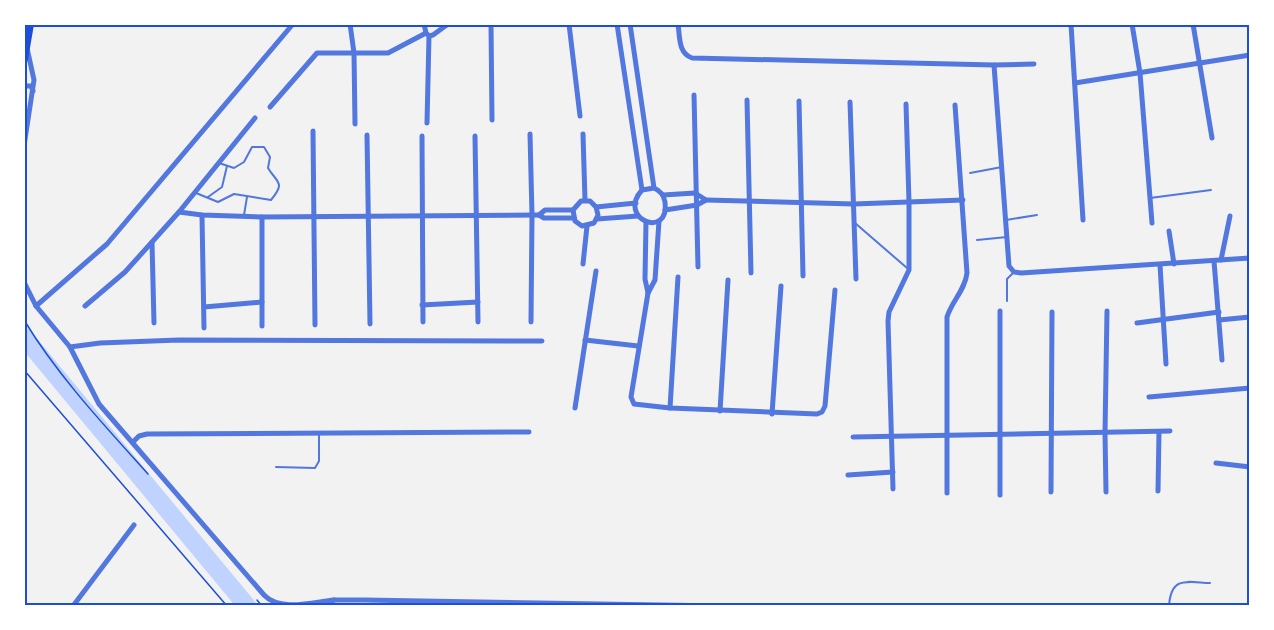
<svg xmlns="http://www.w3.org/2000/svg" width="1274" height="630" font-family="Roboto,sans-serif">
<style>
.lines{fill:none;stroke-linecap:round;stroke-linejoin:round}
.river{stroke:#bfd3fe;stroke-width:18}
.path{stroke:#1d4ed8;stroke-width:1.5}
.service{stroke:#5277de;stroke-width:2}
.minor{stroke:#5277de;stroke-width:5}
.secondary{stroke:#1d4ed8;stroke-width:8}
.neatline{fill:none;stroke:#1d4ed8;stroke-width:2}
</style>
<rect width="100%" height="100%" fill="#f2f2f2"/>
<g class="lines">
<polyline class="river" points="24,337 247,606"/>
<g class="path">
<path d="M24,320C58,376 104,425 148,474"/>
<polyline points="24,370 227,606"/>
<polyline points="257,600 262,606"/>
</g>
<g class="service">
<polyline points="970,173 1002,167"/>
<path d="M196,193L218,202L234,194L271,200C286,182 277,183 268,168L270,157L264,147H252L244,162L234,168L219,163"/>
<polyline points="208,197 222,187 227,166"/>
<polyline points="1150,198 1211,190"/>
<polyline points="244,215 247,197"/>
<polyline points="1006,220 1037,215"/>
<polyline points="855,223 907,268"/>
<polyline points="977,240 1007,237"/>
<polyline points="1007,301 1007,279 1014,272"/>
<polyline points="276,467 315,468 319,461 319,435"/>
<path d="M1169,606C1171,576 1186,582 1210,583"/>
</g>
<g class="minor">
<polyline points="350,24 354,53 355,124"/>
<polyline points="424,24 426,33 429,36 427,123"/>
<polyline points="491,24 492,120"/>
<polyline points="569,24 580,116"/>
<polyline points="617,24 642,190"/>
<path d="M630,24L654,188C661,191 664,195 665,202C670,240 616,219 642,190L654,188"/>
<path d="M678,24C680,37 678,53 692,58L994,65L1009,266L1014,272L1021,273L1250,258"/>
<polyline points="1071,24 1083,220"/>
<polyline points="1132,24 1140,73 1152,223"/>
<polyline points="1193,24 1212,138"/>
<polyline points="429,36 433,35 448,24"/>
<polyline points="994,65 1034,64"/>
<polyline points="1075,83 1250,55"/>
<polyline points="24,86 31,86 33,91"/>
<polyline points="694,95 698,267"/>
<polyline points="747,100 751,273"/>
<polyline points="799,101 803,276"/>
<polyline points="850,102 856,279"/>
<polyline points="270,107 317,53 388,53 426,33"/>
<polyline points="313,131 315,325"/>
<polyline points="530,134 532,215 531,322"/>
<polyline points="583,134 585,200"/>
<polyline points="367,135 370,324"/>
<polyline points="422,136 423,322"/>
<polyline points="475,136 478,322"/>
<polyline points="24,146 34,80 27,48"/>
<polyline points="663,195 695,193 706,200 697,205 665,210"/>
<polyline points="706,200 854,204 963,200"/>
<polyline points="596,207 598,215 594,223 582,226 575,221 573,210 581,201 590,201 596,207 636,203"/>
<polyline points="573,210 545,210 539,215 544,218 573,218"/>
<polyline points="179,212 202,215 262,217 539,215"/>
<polyline points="202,215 204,328"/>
<polyline points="262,217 262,326"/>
<polyline points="597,219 638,216"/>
<polyline points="646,222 645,279 648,293 655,280 659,221"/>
<polyline points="1169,231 1174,264"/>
<polyline points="152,242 154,323"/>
<polyline points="1221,260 1230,216"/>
<polyline points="1214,261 1222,360"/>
<polyline points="583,264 587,226"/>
<polyline points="1160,265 1166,364"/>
<path d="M24,282L36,306L70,347L99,404L264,595C280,612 313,602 334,600"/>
<polyline points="648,293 631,397 634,404 670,408 817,414 822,412 825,406 835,290"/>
<polyline points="422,305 478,302"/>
<polyline points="36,306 107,244 293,24"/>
<polyline points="85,306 125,272 179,212 255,118"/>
<polyline points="204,307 262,302"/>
<polyline points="1000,311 1000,495"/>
<polyline points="1219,320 1250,317"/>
<polyline points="1137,323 1219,312"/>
<polyline points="585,340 638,346"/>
<polyline points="70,347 100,343 179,340 542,341"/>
<polyline points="1149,397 1250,388"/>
<polyline points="575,408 596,271"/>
<polyline points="670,408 678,277"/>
<polyline points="720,411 728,280"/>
<polyline points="772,414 781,286"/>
<polyline points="853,437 1170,431"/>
<polyline points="133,442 139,436 147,434 529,432"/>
<polyline points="1216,463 1250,467"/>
<polyline points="848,475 893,472"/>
<polyline points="893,489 888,321 889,312 909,270 909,202 906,104"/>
<polyline points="1158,491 1159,432"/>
<polyline points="1051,492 1052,312"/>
<polyline points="1106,492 1105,433 1107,311"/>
<path d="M947,493V317C952,301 965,290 967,273L955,105"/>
<polyline points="73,606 134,525"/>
<polyline points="324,606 334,600 364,600 722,606"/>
</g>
<polyline class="secondary" points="24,59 30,24"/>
</g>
<rect width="1274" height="630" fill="none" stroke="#ffffff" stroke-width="51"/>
<rect x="26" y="26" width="1222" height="578" class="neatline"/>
</svg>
